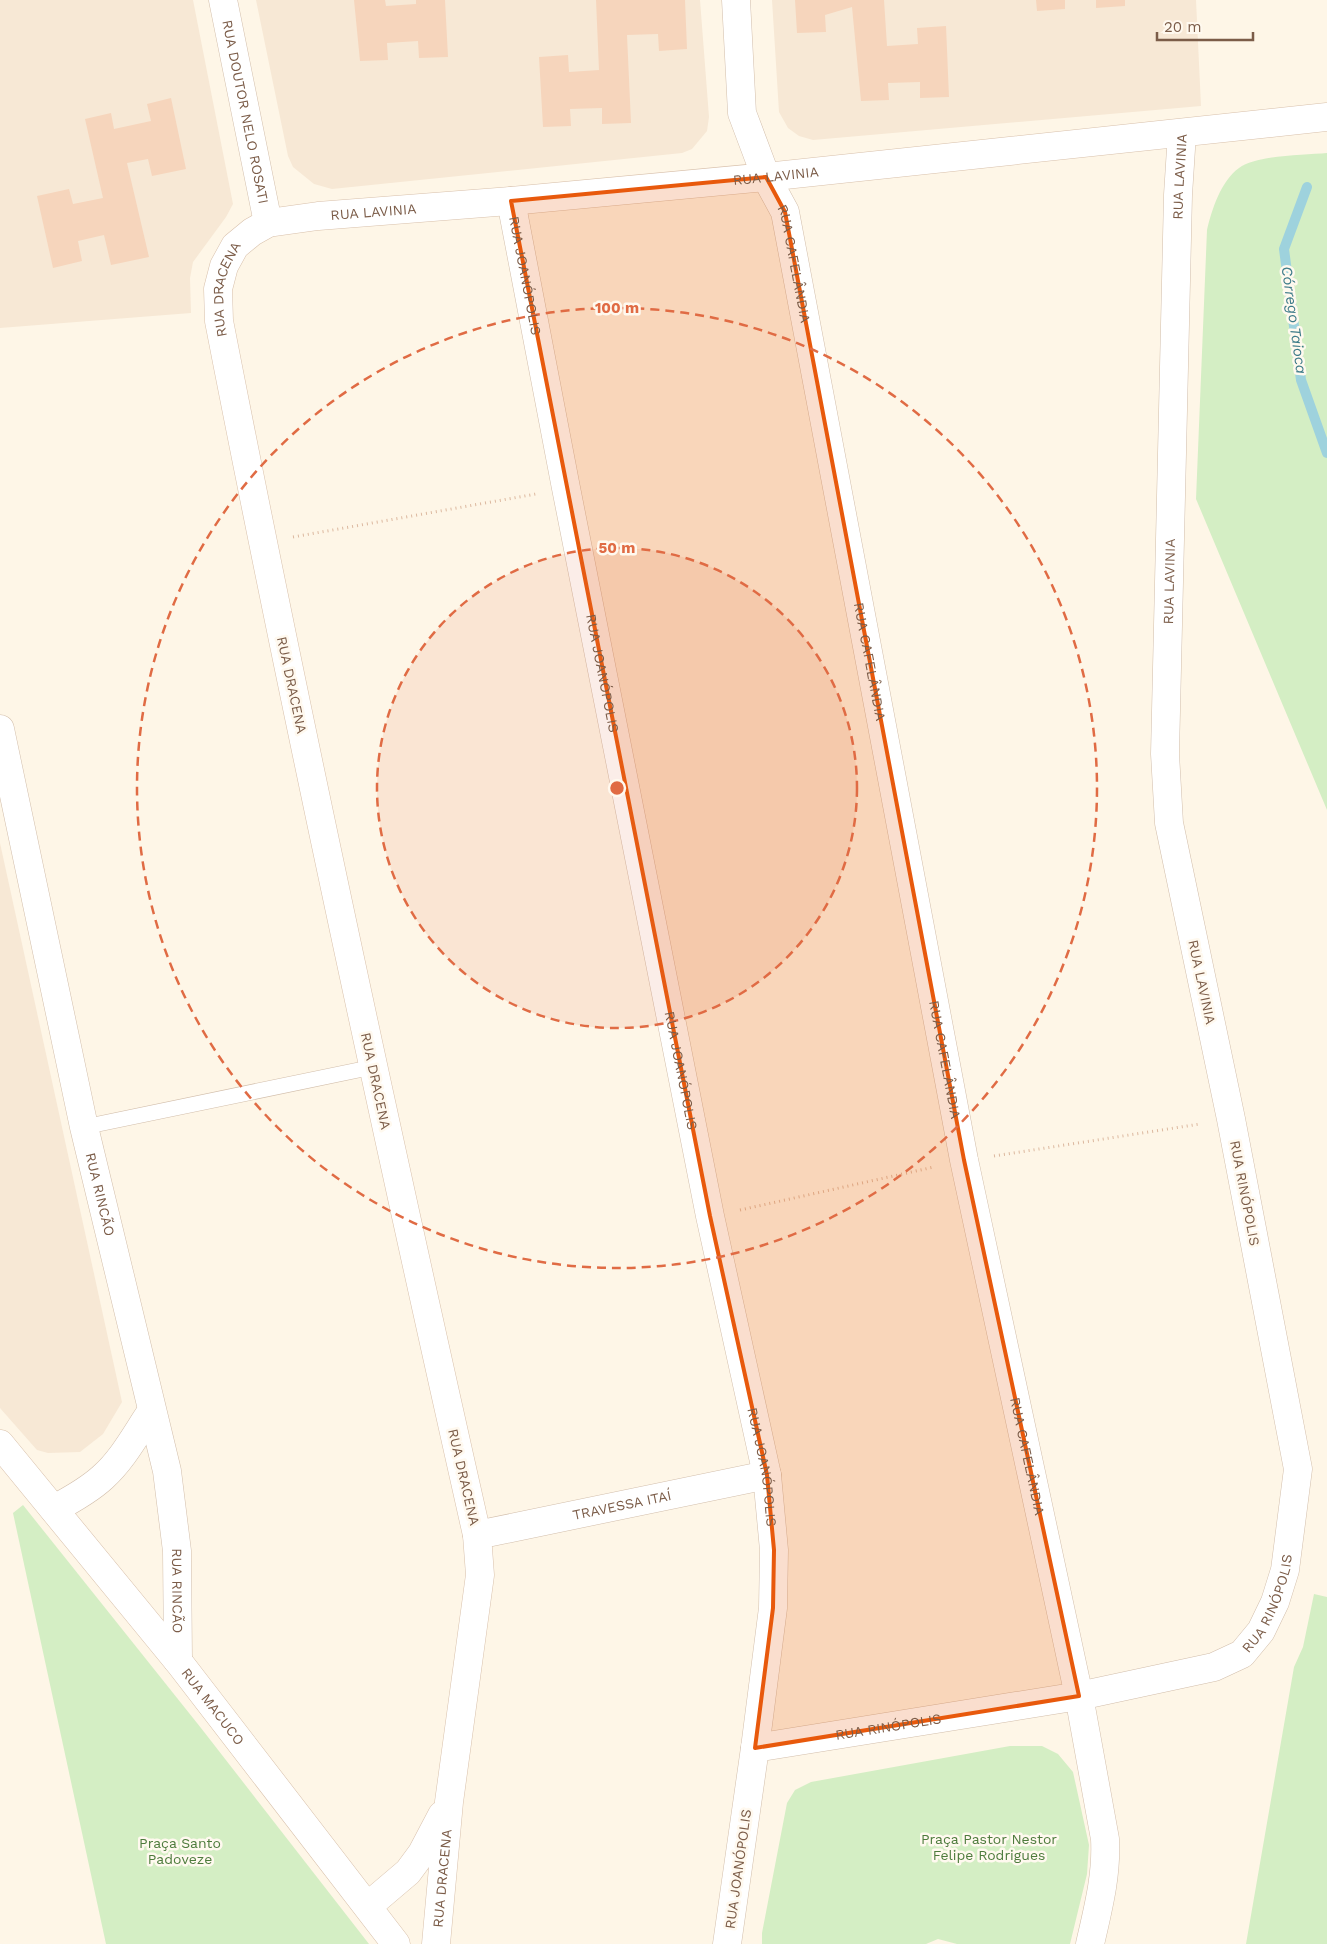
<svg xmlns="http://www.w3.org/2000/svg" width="1327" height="1944" font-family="'Work Sans',sans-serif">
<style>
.residential{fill:#f7e8d5}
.green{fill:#d4eec4}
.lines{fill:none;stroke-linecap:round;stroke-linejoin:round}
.stream{stroke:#9ed2dd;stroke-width:10}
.building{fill:#f6d5bc}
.lane-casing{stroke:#d2beab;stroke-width:16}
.street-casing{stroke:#d2beab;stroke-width:29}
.secondary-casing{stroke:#d8c0ab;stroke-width:29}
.path{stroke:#dcb89f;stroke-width:3;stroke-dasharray:1 4;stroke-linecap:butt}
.lane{stroke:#fff;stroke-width:15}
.street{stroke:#fff;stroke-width:28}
.secondary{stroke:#fff;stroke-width:28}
.marked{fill:#e8590c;fill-opacity:0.2;stroke:#e8590c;stroke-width:4;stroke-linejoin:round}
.ring{fill:none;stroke:#e06b44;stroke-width:2.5;stroke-dasharray:9 6}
.labels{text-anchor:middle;stroke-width:5;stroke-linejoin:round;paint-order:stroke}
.street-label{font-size:14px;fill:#7b5c48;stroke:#fff9ef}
.park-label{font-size:14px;fill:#4d7b3c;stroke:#fff9ef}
.water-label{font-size:15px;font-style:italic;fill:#3d7b89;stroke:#fff9ef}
.centre{fill:#e06b44;stroke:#fff9ef;stroke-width:2.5}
.ring-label{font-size:15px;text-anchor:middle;font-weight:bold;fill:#e06b44;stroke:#fff9ef;stroke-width:5;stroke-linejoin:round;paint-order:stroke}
</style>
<rect width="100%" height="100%" fill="#fef6e7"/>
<g class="residential">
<polygon points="0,0 193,0 233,204 226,217 193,262 190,278 191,313 0,328"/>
<polygon points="256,0 700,0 709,117 707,131 692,149 682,153 332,189 314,184 293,167 288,156"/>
<polygon points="772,0 1196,0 1201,106 813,140 799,136 788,128 779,112"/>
<polygon points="0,843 122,1402 103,1434 80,1452 48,1453 37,1450 0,1408"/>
</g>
<g class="green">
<path d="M1327,153V810L1196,499L1207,230C1212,209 1221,181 1239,168C1257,155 1304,155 1327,153Z"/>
<polygon points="23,1505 201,1728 369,1944 106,1944 13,1513"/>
<polygon points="1314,1594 1327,1597 1327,1944 1246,1944 1294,1667 1303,1647"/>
<polygon points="1010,1746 1042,1746 1058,1754 1073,1772 1089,1845 1087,1874 1070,1944 957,1944 938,1939 926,1944 762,1944 762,1933 787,1803 795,1790 811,1782"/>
</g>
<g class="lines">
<polyline class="stream" points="1307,187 1284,249 1301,380 1327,453"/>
</g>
<g class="building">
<polygon points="354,0 385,0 386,6 416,4 416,0 445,0 448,57 419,58 418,41 387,43 388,60 360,61"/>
<polygon points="596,0 685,0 687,49 659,51 658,34 627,35 631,123 602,124 602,108 570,109 571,126 543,127 539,57 568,55 569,72 599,70"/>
<polygon points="795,0 884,0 887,46 918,44 917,28 946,26 949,97 920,98 920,82 888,83 889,100 861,101 852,7 825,15 826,32 797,33"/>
<polygon points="1036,0 1065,0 1065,9 1037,11"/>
<polygon points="1096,0 1125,0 1125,6 1096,8"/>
<polygon points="171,98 186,169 152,176 148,159 127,163 149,257 111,265 104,235 78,241 82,261 53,268 37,196 69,189 73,204 103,198 85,119 111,113 114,129 151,121 147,104"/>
</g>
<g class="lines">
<defs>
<polyline id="lane" points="84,1127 373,1067"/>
<g id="street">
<path id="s1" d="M223,0L268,223"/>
<path id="s2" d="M736,0L742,113L766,177L785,212L964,1160L1079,1696L1105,1839C1107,1875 1098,1909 1090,1944"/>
<path id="s3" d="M511,201L566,488L710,1216L767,1475L774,1550L773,1608L755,1748L727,1944"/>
<path id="s4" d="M0,729L84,1127L167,1471L177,1551L178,1661"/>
<path d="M54,1509C71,1500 89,1490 103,1477C123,1459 136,1434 151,1412"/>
<path id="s5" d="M477,1535L767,1475"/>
<path id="s6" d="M755,1748L1079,1696L1214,1667L1242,1654L1261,1631L1275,1602L1285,1570L1298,1469L1231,1119L1169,823L1165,754L1178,195L1182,133"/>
</g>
<g id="secondary">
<path id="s7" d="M0,1444L178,1661L396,1944"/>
<polyline points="368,1906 408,1872 422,1853 442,1815"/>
<path id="s8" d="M436,1944L449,1802L480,1575L477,1535C386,1131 298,727 219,321L218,289L224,266L235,246L252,232L268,223L318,216L511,201L766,177L1327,117"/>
</g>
</defs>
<use href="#lane" class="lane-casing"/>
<use href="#street" class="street-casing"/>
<use href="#secondary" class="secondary-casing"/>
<g class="path">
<polyline points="293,537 536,494"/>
<polyline points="994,1156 1200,1124"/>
<polyline points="740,1210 934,1167"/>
</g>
<use href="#lane" class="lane"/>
<use href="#street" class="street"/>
<use href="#secondary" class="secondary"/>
</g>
<path class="marked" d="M766,177L785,212L964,1160L1079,1696L755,1748L773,1608L774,1550L767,1475L710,1216L511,201Z"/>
<circle cx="617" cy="788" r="240" fill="#e06b44" fill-opacity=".12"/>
<g class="ring">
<circle cx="617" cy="788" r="240"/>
<circle cx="617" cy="788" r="480"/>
</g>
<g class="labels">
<g class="street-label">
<text dy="5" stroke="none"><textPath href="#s1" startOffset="114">RUA DOUTOR NELO ROSATI</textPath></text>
<text dy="5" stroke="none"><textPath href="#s8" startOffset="2282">RUA LAVINIA</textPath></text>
<text dy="5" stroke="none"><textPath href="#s6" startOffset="2000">RUA LAVINIA</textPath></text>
<text dy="5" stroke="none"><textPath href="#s8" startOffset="1878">RUA LAVINIA</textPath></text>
<text dy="5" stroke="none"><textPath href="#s2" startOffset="274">RUA CAFELÂNDIA</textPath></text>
<text dy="5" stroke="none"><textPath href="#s3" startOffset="76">RUA JOANÓPOLIS</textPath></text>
<text dy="5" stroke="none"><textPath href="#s8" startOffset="1686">RUA DRACENA</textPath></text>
<text dy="5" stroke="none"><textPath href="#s6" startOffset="1595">RUA LAVINIA</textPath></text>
<text dy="5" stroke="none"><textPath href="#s2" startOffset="679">RUA CAFELÂNDIA</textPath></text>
<text dy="5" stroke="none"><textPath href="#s3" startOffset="481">RUA JOANÓPOLIS</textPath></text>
<text transform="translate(292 685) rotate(78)" y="5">RUA DRACENA</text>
<text transform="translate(1202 982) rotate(78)" y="5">RUA LAVINIA</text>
<text dy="5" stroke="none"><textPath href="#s2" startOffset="1084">RUA CAFELÂNDIA</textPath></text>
<text dy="5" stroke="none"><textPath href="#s3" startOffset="886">RUA JOANÓPOLIS</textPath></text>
<text transform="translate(376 1081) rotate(78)" y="5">RUA DRACENA</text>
<text transform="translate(1245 1193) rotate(79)" y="5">RUA RINÓPOLIS</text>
<text dy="5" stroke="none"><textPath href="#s4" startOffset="476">RUA RINCÃO</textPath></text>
<text dy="5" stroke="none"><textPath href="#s2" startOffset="1489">RUA CAFELÂNDIA</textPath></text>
<text dy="5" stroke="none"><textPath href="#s3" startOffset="1291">RUA JOANÓPOLIS</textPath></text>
<text transform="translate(464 1477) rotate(77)" y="5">RUA DRACENA</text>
<text dy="5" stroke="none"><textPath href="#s5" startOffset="148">TRAVESSA ITAÍ</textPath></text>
<text dy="5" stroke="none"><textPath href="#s4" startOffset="881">RUA RINCÃO</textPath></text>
<text dy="5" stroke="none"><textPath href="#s6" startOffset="555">RUA RINÓPOLIS</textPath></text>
<text dy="5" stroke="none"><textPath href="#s7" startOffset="338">RUA MACUCO</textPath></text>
<text dy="5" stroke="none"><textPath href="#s6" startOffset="135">RUA RINÓPOLIS</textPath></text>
<text transform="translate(738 1869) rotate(-82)" y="5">RUA JOANÓPOLIS</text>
<text dy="5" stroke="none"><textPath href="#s8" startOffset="66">RUA DRACENA</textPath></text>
</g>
<g class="park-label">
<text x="989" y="1844">Praça Pastor Nestor<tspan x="989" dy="16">Felipe Rodrigues</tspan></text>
<text x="180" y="1848">Praça Santo<tspan x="180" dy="16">Padoveze</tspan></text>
</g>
<g class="water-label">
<text transform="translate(1294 320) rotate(82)" y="5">Córrego Taioca</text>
</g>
</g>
<circle cx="617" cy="788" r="8" class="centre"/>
<g class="ring-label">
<text x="617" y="313">100 m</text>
<text x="617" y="553">50 m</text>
</g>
<path d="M1157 32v8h96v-8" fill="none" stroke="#7b5c48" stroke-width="2.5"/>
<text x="1164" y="32" font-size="15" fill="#7b5c48" stroke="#fff9ef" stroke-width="4" paint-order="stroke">20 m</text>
</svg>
